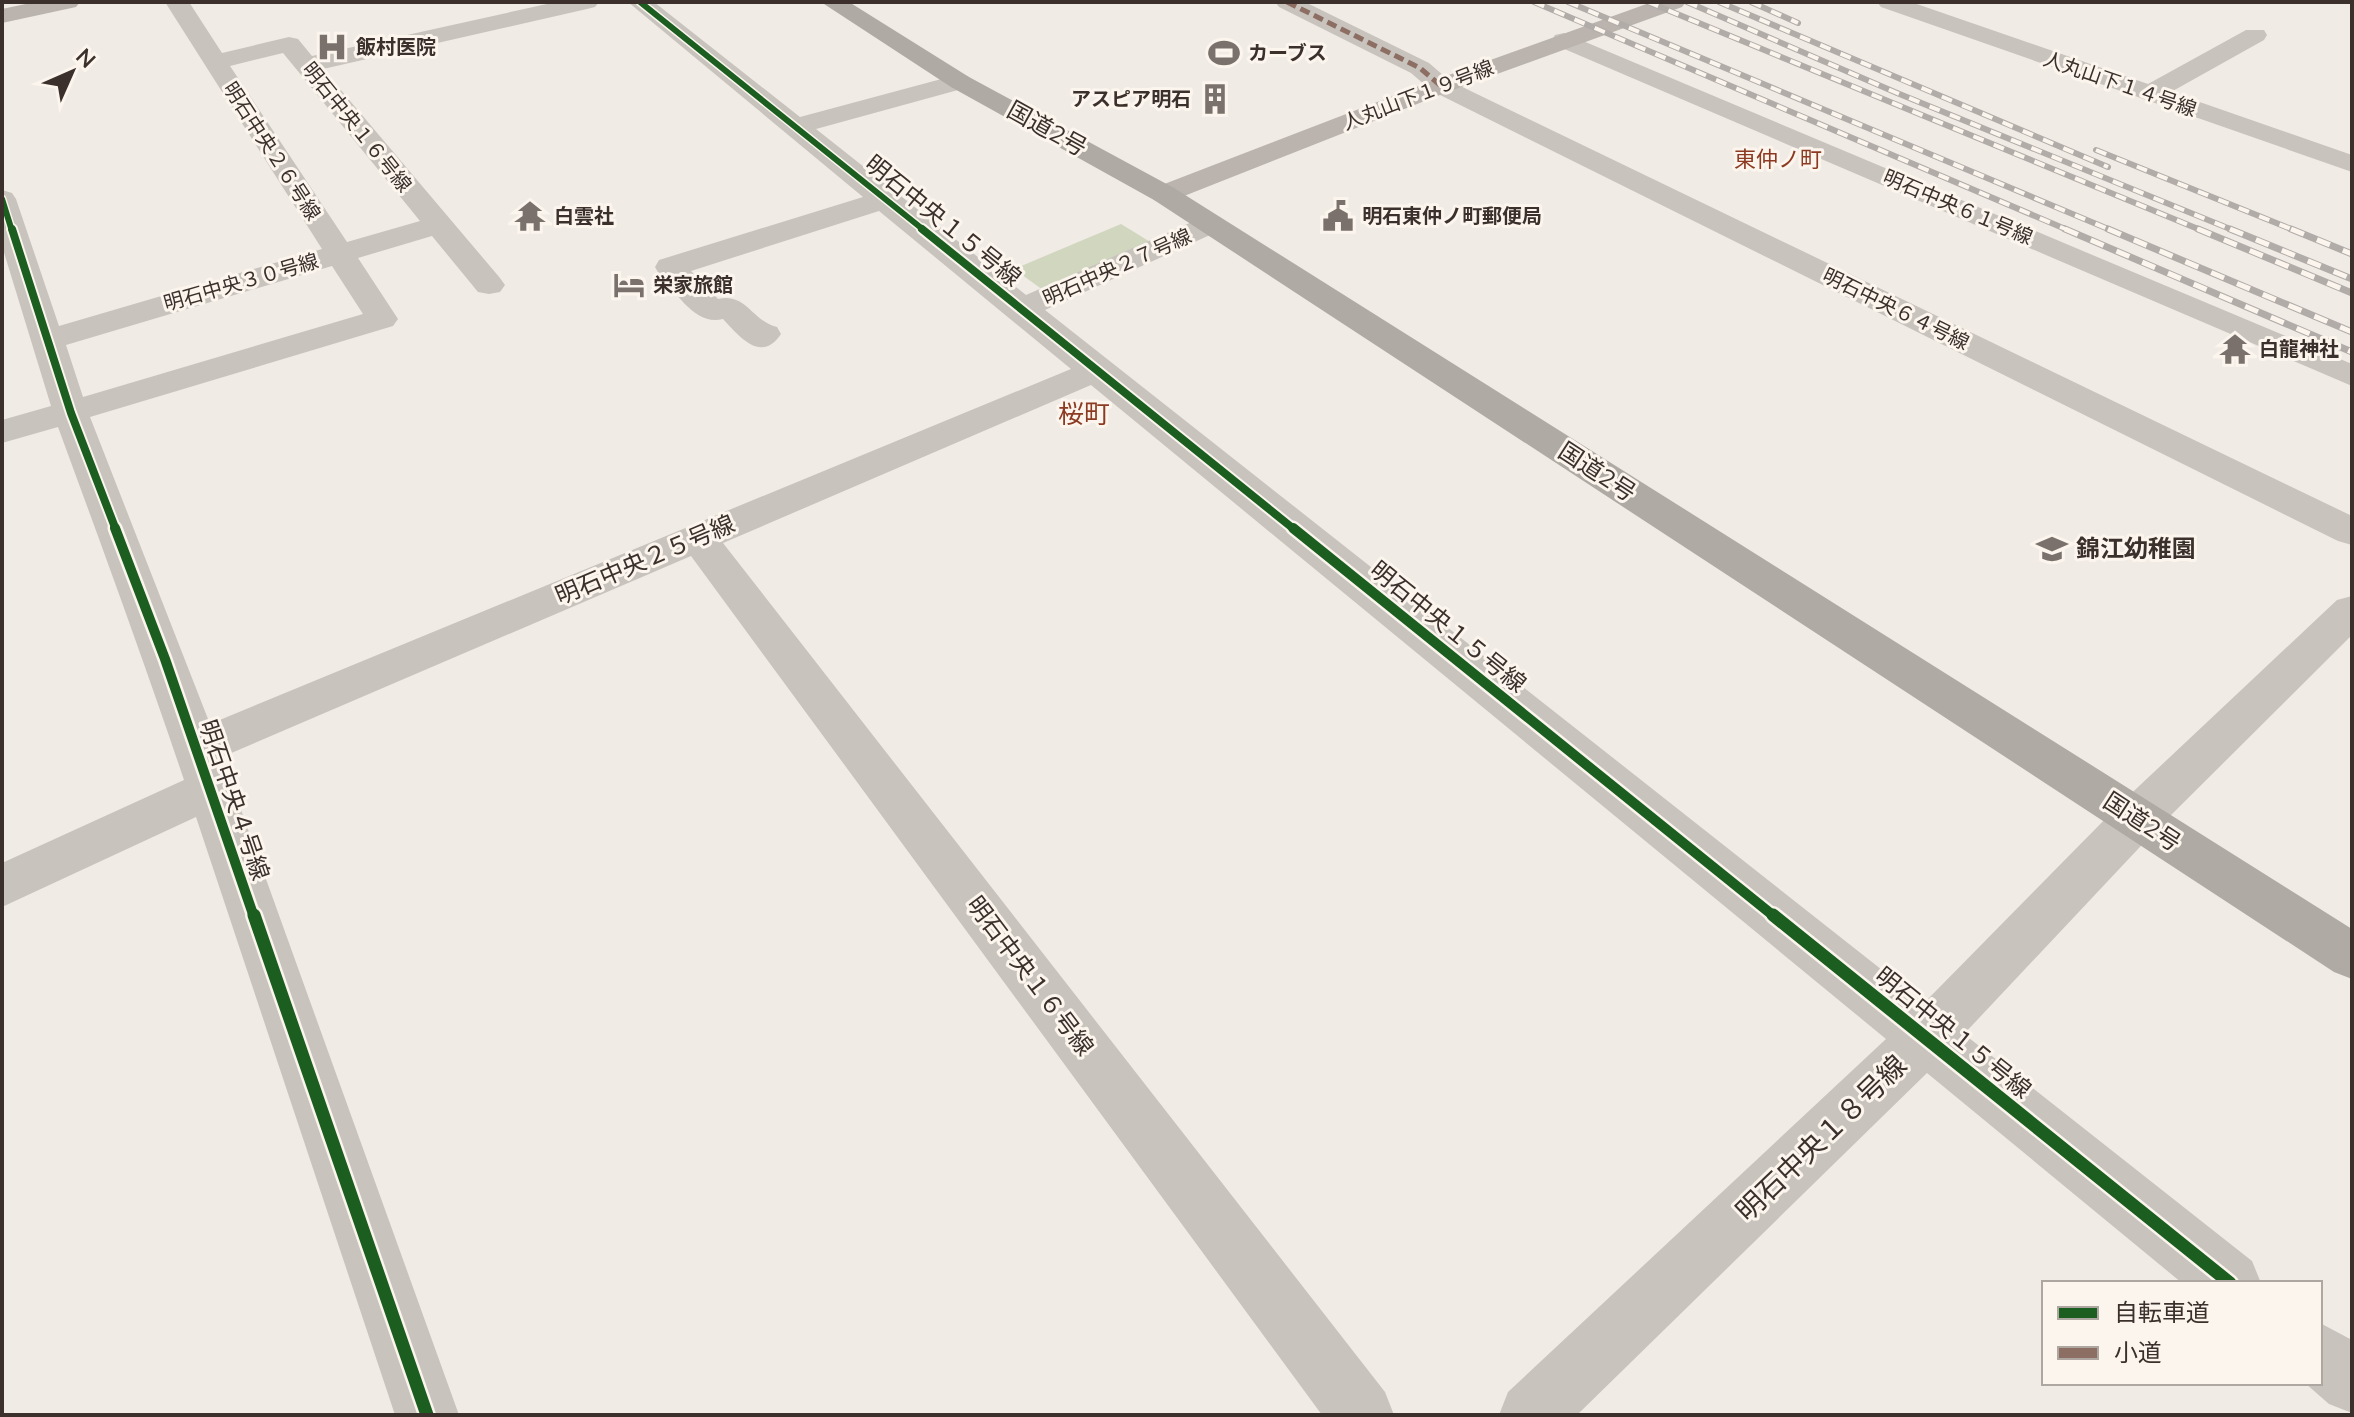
<svg xmlns="http://www.w3.org/2000/svg" width="2354" height="1417" font-family="Mulish,'Noto Sans JP',sans-serif">
<style>
.green{fill:#d1d6bf}
.lines{fill:none;stroke-linecap:round;stroke-linejoin:round}
.street{fill:#c9c3be;fill-rule:evenodd}
.secondary{fill:#bab3ae;fill-rule:evenodd}
.highway{fill:#afaaa4;fill-rule:evenodd}
.rail-far1-casing{stroke:#b1aca8;stroke-width:6}
.rail-casing{stroke:#b1aca8;stroke-width:7}
.rail-far1{stroke:#fbf5ee;stroke-width:4;stroke-dasharray:11;stroke-linecap:butt}
.rail{stroke:#fbf5ee;stroke-width:5;stroke-dasharray:14;stroke-linecap:butt}
.quiet{stroke:#8d6e63;stroke-width:5;stroke-dasharray:10 5;stroke-linecap:butt}
.cycleway-far3-casing{stroke:#fbf5ee;stroke-width:9}
.cycleway-far2-casing{stroke:#fbf5ee;stroke-width:12}
.cycleway-far1-casing{stroke:#fbf5ee;stroke-width:15}
.cycleway-casing{stroke:#fbf5ee;stroke-width:18}
.cycleway-far3{stroke:#1b5e20;stroke-width:6}
.cycleway-far2{stroke:#1b5e20;stroke-width:8}
.cycleway-far1{stroke:#1b5e20;stroke-width:10}
.cycleway{stroke:#1b5e20;stroke-width:13}
.labels{text-anchor:middle;stroke-width:6;stroke-linejoin:round;paint-order:stroke}
.far-poi-label{font-size:20px;font-weight:bold;fill:#3b302b;stroke:#fbf5ee;text-anchor:start}
.far-street-label{font-size:20px;fill:#3b302b;stroke:#fbf5ee}
.far-neighbourhood-label{font-size:22px;fill:#8c3b22;stroke:#fbf5ee}
.street-label{font-size:24px;fill:#3b302b;stroke:#fbf5ee}
.poi-label{font-size:24px;font-weight:bold;fill:#3b302b;stroke:#fbf5ee;text-anchor:start}
.neighbourhood-label{font-size:26px;fill:#8c3b22;stroke:#fbf5ee}
.near-street-label{font-size:28px;fill:#3b302b;stroke:#fbf5ee}
</style>
<rect width="100%" height="100%" fill="#f0ebe5"/>
<polygon class="green" points="1121,224 1152,243 1043,290 1014,269"/>
<g class="lines">
<g class="street">
<path d="M165,2H189L222,53L289,37L298,39L312,56L556,2H599L595,7L587,9L323,69L500,278L505,285L500,292L489,294L478,292L432,236L358,258L398,319L393,326L90,417L210,724L1071,369L879,211L691,271L718,299C746,292 752,321 777,327L781,334C761,364 739,336 723,319C695,326 677,293 659,274L655,267L659,260L863,197L628,2H654L800,117L960,74L969,77L973,82L969,87L816,129L1026,295L1201,218L1211,215L1221,218L1226,224L1221,230L1045,310L1924,1003L2120,804L2337,600L2352,596V635L2154,832L1964,1034L2252,1261L2261,1283H2182L1927,1073L1577,1415H1499L1508,1392L1886,1039L1091,385L723,543L1385,1392L1394,1415H1322L691,556L222,757L459,1415H395L196,817L2,907V863L184,780C145,664 101,544 58,427L2,443V420L51,406L2,246V190L12,193L16,199L59,326L322,249ZM283,53L297,70L420,221L347,242L230,66ZM332,266L363,314L83,397L66,345Z"/>
<polygon points="1275,2 1305,2 1429,63 1450,81 2352,516 2352,545 2338,541 1432,91 1411,73 1279,7"/>
<polygon points="1877,2 1911,2 2148,84 2246,30 2264,30 2267,35 2264,40 2171,92 2352,155 2352,172 1881,7"/>
<polygon points="1564,33 2352,364 2352,386 1555,45 1552,40 1555,35"/>
<polygon points="2320,1323 2352,1340 2352,1413 2329,1404 2305,1383 2320,1383"/>
</g>
<g class="secondary">
<polygon points="35,2 80,2 76,7 2,23 2,9"/>
<polygon points="1652,2 1686,2 1682,7 1450,91 1174,200 1164,203 1154,200 1150,194 1154,188 1432,81"/>
</g>
<polygon class="highway" points="821,2 849,2 969,77 1174,188 2352,929 2352,979 2334,972 1154,200 951,87"/>
<defs>
<g id="rail-far1">
<polyline points="1534,2 2070,231"/>
<polyline points="1568,2 2113,231"/>
<polyline points="1648,2 2203,231"/>
<polyline points="1687,2 1897,93 2235,231"/>
<polyline points="1719,2 2108,167"/>
<polyline points="1751,2 1798,23"/>
<polyline points="2096,150 2296,231"/>
</g>
<g id="rail">
<polyline points="2065,229 2352,352"/>
<polyline points="2108,229 2352,332"/>
<polyline points="2198,229 2352,293"/>
<polyline points="2230,229 2352,279"/>
<polyline points="2291,229 2352,254"/>
</g>
</defs>
<use href="#rail-far1" class="rail-far1-casing"/>
<use href="#rail" class="rail-casing"/>
<use href="#rail-far1" class="rail-far1"/>
<use href="#rail" class="rail"/>
<polyline class="quiet" points="1287,2 1420,68 1441,86"/>
<defs>
<g id="cycleway-far3">
<polyline points="640,2 925,231"/>
<polyline points="2,199 12,231"/>
</g>
<g id="cycleway-far2">
<polyline points="12,229 71,413 116,530"/>
<polyline points="922,229 1295,530"/>
</g>
<g id="cycleway-far1">
<polyline points="115,528 165,659 254,917"/>
<polyline points="1293,528 1775,917"/>
</g>
<g id="cycleway">
<polyline points="254,915 427,1415"/>
<polyline points="1773,915 2230,1283"/>
</g>
</defs>
<use href="#cycleway-far3" class="cycleway-far3-casing"/>
<use href="#cycleway-far2" class="cycleway-far2-casing"/>
<use href="#cycleway-far1" class="cycleway-far1-casing"/>
<use href="#cycleway" class="cycleway-casing"/>
<use href="#cycleway-far3" class="cycleway-far3"/>
<use href="#cycleway-far2" class="cycleway-far2"/>
<use href="#cycleway-far1" class="cycleway-far1"/>
<use href="#cycleway" class="cycleway"/>
</g>
<defs>
<symbol id="hospital-bare" viewBox="-9 -9 18 18"><path d="M-5-5h3v3.5h4V-5h3V5h-3V1.5h-4V5h-3Z" fill="#7a716c" stroke="#fbf5ee" stroke-width="2.5" paint-order="stroke"/></symbol>
<symbol id="stadium-bare" viewBox="-9 -9 18 18"><path d="M0-5a6.5 5 0 1 0 0 10a6.5 5 0 1 0 0-10ZM-3.5-1.8h7v3.6h-7Z" fill="#7a716c" stroke="#fbf5ee" stroke-width="2.5" paint-order="stroke"/></symbol>
<symbol id="building-bare" viewBox="-9 -9 18 18"><path d="M-4-6H4V6H1V3H-1V6H-4ZM-2.5-4.3h1.7v1.8h-1.7ZM.8-4.3h1.7v1.8H.8ZM-2.5-1h1.7V.8h-1.7ZM.8-1h1.7V.8H.8Z" fill="#7a716c" stroke="#fbf5ee" stroke-width="2.5" paint-order="stroke"/></symbol>
<symbol id="temple-bare" viewBox="-9 -9 18 18"><path d="M0-6L5-2H3V0L6.5 2.5H4V6H1.5V3h-3V6H-4V2.5H-6.5L-3 0V-2H-5Z" fill="#7a716c" stroke="#fbf5ee" stroke-width="2.5" paint-order="stroke"/></symbol>
<symbol id="civic-bare" viewBox="-9 -9 18 18"><path d="M-.6-6.5H3V-4.5H.6V-3L4-1V1h2V6H-6V1h2V-1L-.6-3ZM-1.2 2.5V6h2.4V2.5Z" fill="#7a716c" stroke="#fbf5ee" stroke-width="2.5" paint-order="stroke"/></symbol>
<symbol id="hotel-bare" viewBox="-9 -9 18 18"><path d="M-6-4.5h1.5V1H6V5H4.5V3h-9V5H-6ZM-4 0a1.8 1.8 0 1 1 3.6 0ZM.5 0V-2.5h3Q6-2.5 6 0Z" fill="#7a716c" stroke="#fbf5ee" stroke-width="2.5" paint-order="stroke"/></symbol>
<symbol id="school-bare" viewBox="-9 -9 18 18"><path d="M0-5L7-2L0 1L-7-2ZM-4 1L0 2.5L4 1V4Q0 6-4 4Z" fill="#7a716c" stroke="#fbf5ee" stroke-width="2.5" paint-order="stroke"/></symbol>
</defs>
<g fill-rule="evenodd">
<use href="#hospital-bare" x="310" y="25" width="44" height="44"/>
<use href="#stadium-bare" x="1202" y="31" width="44" height="44"/>
<use href="#building-bare" x="1193" y="77" width="44" height="44"/>
<use href="#temple-bare" x="508" y="194" width="44" height="44"/>
<use href="#civic-bare" x="1316" y="194" width="44" height="44"/>
<use href="#hotel-bare" x="607" y="263" width="44" height="44"/>
<use href="#temple-bare" x="2213" y="327" width="44" height="44"/>
<use href="#school-bare" x="2030" y="527" width="44" height="44"/>
</g>
<g class="labels">
<g class="far-poi-label">
<text x="356" y="54">飯村医院</text>
<text x="1248" y="60">カーブス</text>
<text x="1191" y="106" text-anchor="end">アスピア明石</text>
<text x="554" y="223">白雲社</text>
<text x="1362" y="223">明石東仲ノ町郵便局</text>
<text x="653" y="292">栄家旅館</text>
<text x="2259" y="356">白龍神社</text>
</g>
<g class="far-street-label">
<text transform="translate(2120 84) rotate(19)" y="7">人丸山下１４号線</text>
<text transform="translate(1418 95) rotate(-21)" y="7">人丸山下１９号線</text>
<text transform="translate(357 127) rotate(51)" y="7">明石中央１６号線</text>
<text transform="translate(272 151) rotate(57)" y="7">明石中央２６号線</text>
<text transform="translate(1958 207) rotate(23)" y="7">明石中央６１号線</text>
<text transform="translate(1117 267) rotate(-24)" y="7">明石中央２７号線</text>
<text transform="translate(241 282) rotate(-16)" y="7">明石中央３０号線</text>
<text transform="translate(1896 309) rotate(26)" y="7">明石中央６４号線</text>
</g>
<g class="far-neighbourhood-label">
<text x="1778" y="167">東仲ノ町</text>
</g>
<g class="street-label">
<text transform="translate(1047 129) rotate(29)" y="8">国道2号</text>
<text transform="translate(943 221) rotate(39)" y="8">明石中央１５号線</text>
<text transform="translate(1597 472) rotate(33)" y="8">国道2号</text>
<text transform="translate(645 560) rotate(-23)" y="8">明石中央２５号線</text>
<text transform="translate(1448 627) rotate(39)" y="8">明石中央１５号線</text>
<text transform="translate(234 800) rotate(71)" y="8">明石中央４号線</text>
<text transform="translate(2142 822) rotate(33)" y="8">国道2号</text>
<text transform="translate(1030 976) rotate(53)" y="8">明石中央１６号線</text>
<text transform="translate(1953 1033) rotate(39)" y="8">明石中央１５号線</text>
</g>
<g class="poi-label">
<text x="2076" y="557">錦江幼稚園</text>
</g>
<g class="neighbourhood-label">
<text x="1084" y="423">桜町</text>
</g>
<g class="near-street-label">
<text transform="translate(1821 1138) rotate(-44)" y="10">明石中央１８号線</text>
</g>
</g>
<rect width="2354" height="1417" fill="none" stroke="#3b302b" stroke-width="8"/>
<rect x="2042" y="1281" width="280" height="104" fill="#fbf5ee" stroke="#aea6a0" stroke-width="2"/>
<rect x="2058" y="1307" width="40" height="12" fill="#1b5e20" stroke="#aea6a0" stroke-width="2"/>
<text x="2114" y="1321" font-size="24" fill="#3b302b">自転車道</text>
<rect x="2058" y="1347" width="40" height="12" fill="#8d6e63" stroke="#aea6a0" stroke-width="2"/>
<text x="2114" y="1361" font-size="24" fill="#3b302b">小道</text>
<g transform="translate(72 72) rotate(45)" stroke="#fbf5ee" stroke-width="6" paint-order="stroke">
<path d="M0-6L14 30L0 20L-14 30Z" fill="#3b302b"/>
<text y="-12" font-size="22" font-weight="bold" text-anchor="middle" fill="#3b302b">N</text>
</g>
</svg>
